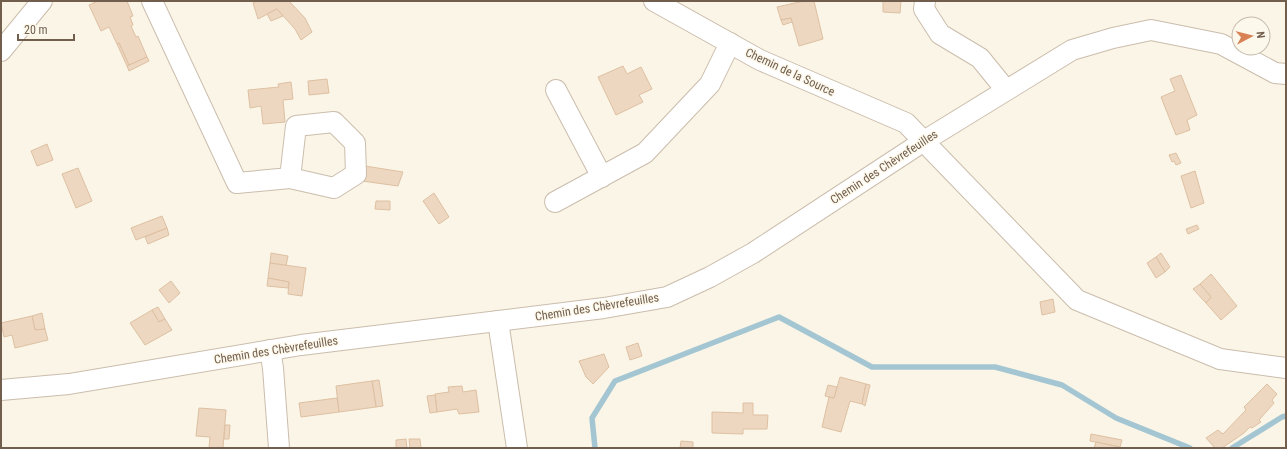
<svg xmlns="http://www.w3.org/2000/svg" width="1287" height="449" font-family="'Roboto Condensed',sans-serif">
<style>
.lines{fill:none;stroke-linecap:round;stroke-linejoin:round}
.stream{stroke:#a4c6d3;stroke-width:5.5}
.building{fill:#edd7c0;stroke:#dec0a2}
.minor-casing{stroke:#cbbdad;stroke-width:22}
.minor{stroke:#fff;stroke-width:20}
.labels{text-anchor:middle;stroke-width:3;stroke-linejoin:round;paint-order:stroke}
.street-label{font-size:12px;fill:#715e4d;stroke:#fdf8ec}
</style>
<rect width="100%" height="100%" fill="#faf5e6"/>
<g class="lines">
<g class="stream">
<polyline points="595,448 592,418 615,381 779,317 872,367 995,367 1062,385 1116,418 1190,448"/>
<polyline points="1232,448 1282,417 1286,416"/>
</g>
</g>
<g class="building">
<polygon points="98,1 127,1 133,16 130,17 133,25 131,26 136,37 138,36 147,57 129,65 119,43 117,44 109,27 101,31 89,5"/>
<polygon points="257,1 289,1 305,18 312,32 301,40 295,29 277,9 258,19 253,3"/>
<polygon points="804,1 814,1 823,39 799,46 791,18 781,20 777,7"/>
<polygon points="883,1 901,1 900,13 883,12"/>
<polygon points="277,9 283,16 271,21 267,14"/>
<polygon points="791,18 792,22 783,25 781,20"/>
<polygon points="119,43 129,65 127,66 117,44"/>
<polygon points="147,57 149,61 129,71 127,66"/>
<polygon points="623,66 627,74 641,67 652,89 639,95 643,102 616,115 598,77"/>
<polygon points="1181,75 1197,115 1187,120 1190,130 1176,135 1161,97 1175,91 1170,79"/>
<polygon points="327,79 329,93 309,95 308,81"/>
<polygon points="291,82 293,99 283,100 285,122 263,124 261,106 250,108 248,90 279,87 278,84"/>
<polygon points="47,144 53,160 37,166 31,151"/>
<polygon points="1176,153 1181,163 1176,165 1174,161 1172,162 1169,155"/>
<polygon points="365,166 403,172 398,186 362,181"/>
<polygon points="78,168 92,201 76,208 62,174"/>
<polygon points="1195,171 1204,203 1191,208 1181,176"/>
<polygon points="434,193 449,217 439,224 423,201"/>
<polygon points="376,201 390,201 390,210 375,209"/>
<polygon points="162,216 167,228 136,240 131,228"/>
<polygon points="1197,225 1199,229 1188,234 1186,229"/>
<polygon points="167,228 169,235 148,244 145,237"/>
<polygon points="271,253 288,256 286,266 270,263"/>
<polygon points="1161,253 1170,267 1165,272 1156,257"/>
<polygon points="1156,257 1165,272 1156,278 1147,263"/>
<polygon points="270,263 306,268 302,296 288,294 289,282 268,278"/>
<polygon points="1211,274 1237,306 1221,320 1206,303 1211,297 1200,284"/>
<polygon points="268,278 289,282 288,288 267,286"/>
<polygon points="171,281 180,293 169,303 159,290"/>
<polygon points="1200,284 1211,297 1206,303 1193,289"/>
<polygon points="1053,299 1055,312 1042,315 1040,302"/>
<polygon points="158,307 165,319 159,322 152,310"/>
<polygon points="152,310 159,322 165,319 172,330 145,345 130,323"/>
<polygon points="42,313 45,329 35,330 32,316"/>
<polygon points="32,316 35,330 45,329 48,340 15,348 12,335 4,337 1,323"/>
<polygon points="638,343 642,356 630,360 626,347"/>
<polygon points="604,354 609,367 593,384 586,377 579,361"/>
<polygon points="840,377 866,384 862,404 850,401 841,432 822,427 829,397 834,398"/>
<polygon points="379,380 383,406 376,407 372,381"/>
<polygon points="372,381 376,407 339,412 336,386"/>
<polygon points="866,384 870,385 865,406 862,404"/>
<polygon points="1267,384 1277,394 1272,400 1274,403 1259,420 1261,422 1252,428 1250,427 1244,433 1222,448 1215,448 1206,438 1218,430 1223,434 1246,410 1244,407"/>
<polygon points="828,385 837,387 834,398 825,396"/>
<polygon points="462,386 463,392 476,390 479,412 459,414 457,409 437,412 435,394 449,392 448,387"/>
<polygon points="435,395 437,412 430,413 427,396"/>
<polygon points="337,398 339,412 301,417 299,403"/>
<polygon points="743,403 753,403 753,415 768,415 767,429 743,429 743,434 712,433 712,412 743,413"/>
<polygon points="199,408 226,410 223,448 209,448 210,437 196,436"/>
<polygon points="225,425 230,425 229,439 224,439"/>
<polygon points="1091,434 1122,440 1120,447 1090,441"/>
<polygon points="406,439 407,448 396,448 396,440"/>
<polygon points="409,439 420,439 421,448 410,448"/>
<polygon points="681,441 693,442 693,448 680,448"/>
<polygon points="1096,442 1120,447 1120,448 1094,448"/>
</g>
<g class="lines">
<defs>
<g id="minor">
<polyline points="152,1 237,183 290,178 334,188 356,174 355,143 334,122 296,126 290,178"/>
<polyline points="654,1 760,60 906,123 1077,300 1220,359 1286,368"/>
<polyline points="925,1 924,9 940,34 980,58 1006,90"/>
<polyline points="1,51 42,1"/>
<polyline points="556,90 602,177"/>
<polyline points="555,202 645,153 710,84 730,43"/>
<polyline points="498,321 517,448"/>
<polyline points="270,350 273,368 279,448"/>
<polyline points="1,390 69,384 301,345 604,308 667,297 710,277 753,253 924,141 1072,50 1113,38 1151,30 1221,44 1275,73 1286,74"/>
</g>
</defs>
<use href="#minor" class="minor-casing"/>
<use href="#minor" class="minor"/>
</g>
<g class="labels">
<g class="street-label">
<text transform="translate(790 72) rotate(25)" y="4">Chemin de la Source</text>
<text transform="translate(884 167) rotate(-33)" y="4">Chemin des Chèvrefeuilles</text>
<text transform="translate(597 307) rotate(-9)" y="4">Chemin des Chèvrefeuilles</text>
<text transform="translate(276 350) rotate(-9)" y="4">Chemin des Chèvrefeuilles</text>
</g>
</g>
<rect width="1287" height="449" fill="none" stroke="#715e4d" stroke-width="4"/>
<g transform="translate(1251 36) rotate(83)"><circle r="19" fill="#fdf8ec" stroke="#c5baac"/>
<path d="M0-3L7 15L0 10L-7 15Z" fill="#d98256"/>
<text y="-6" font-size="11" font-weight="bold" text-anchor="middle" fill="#715e4d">N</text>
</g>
<path d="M18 34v6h56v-6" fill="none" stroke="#715e4d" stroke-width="2"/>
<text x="24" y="34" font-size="12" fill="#715e4d" stroke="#fdf8ec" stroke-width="3" paint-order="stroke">20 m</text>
</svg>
